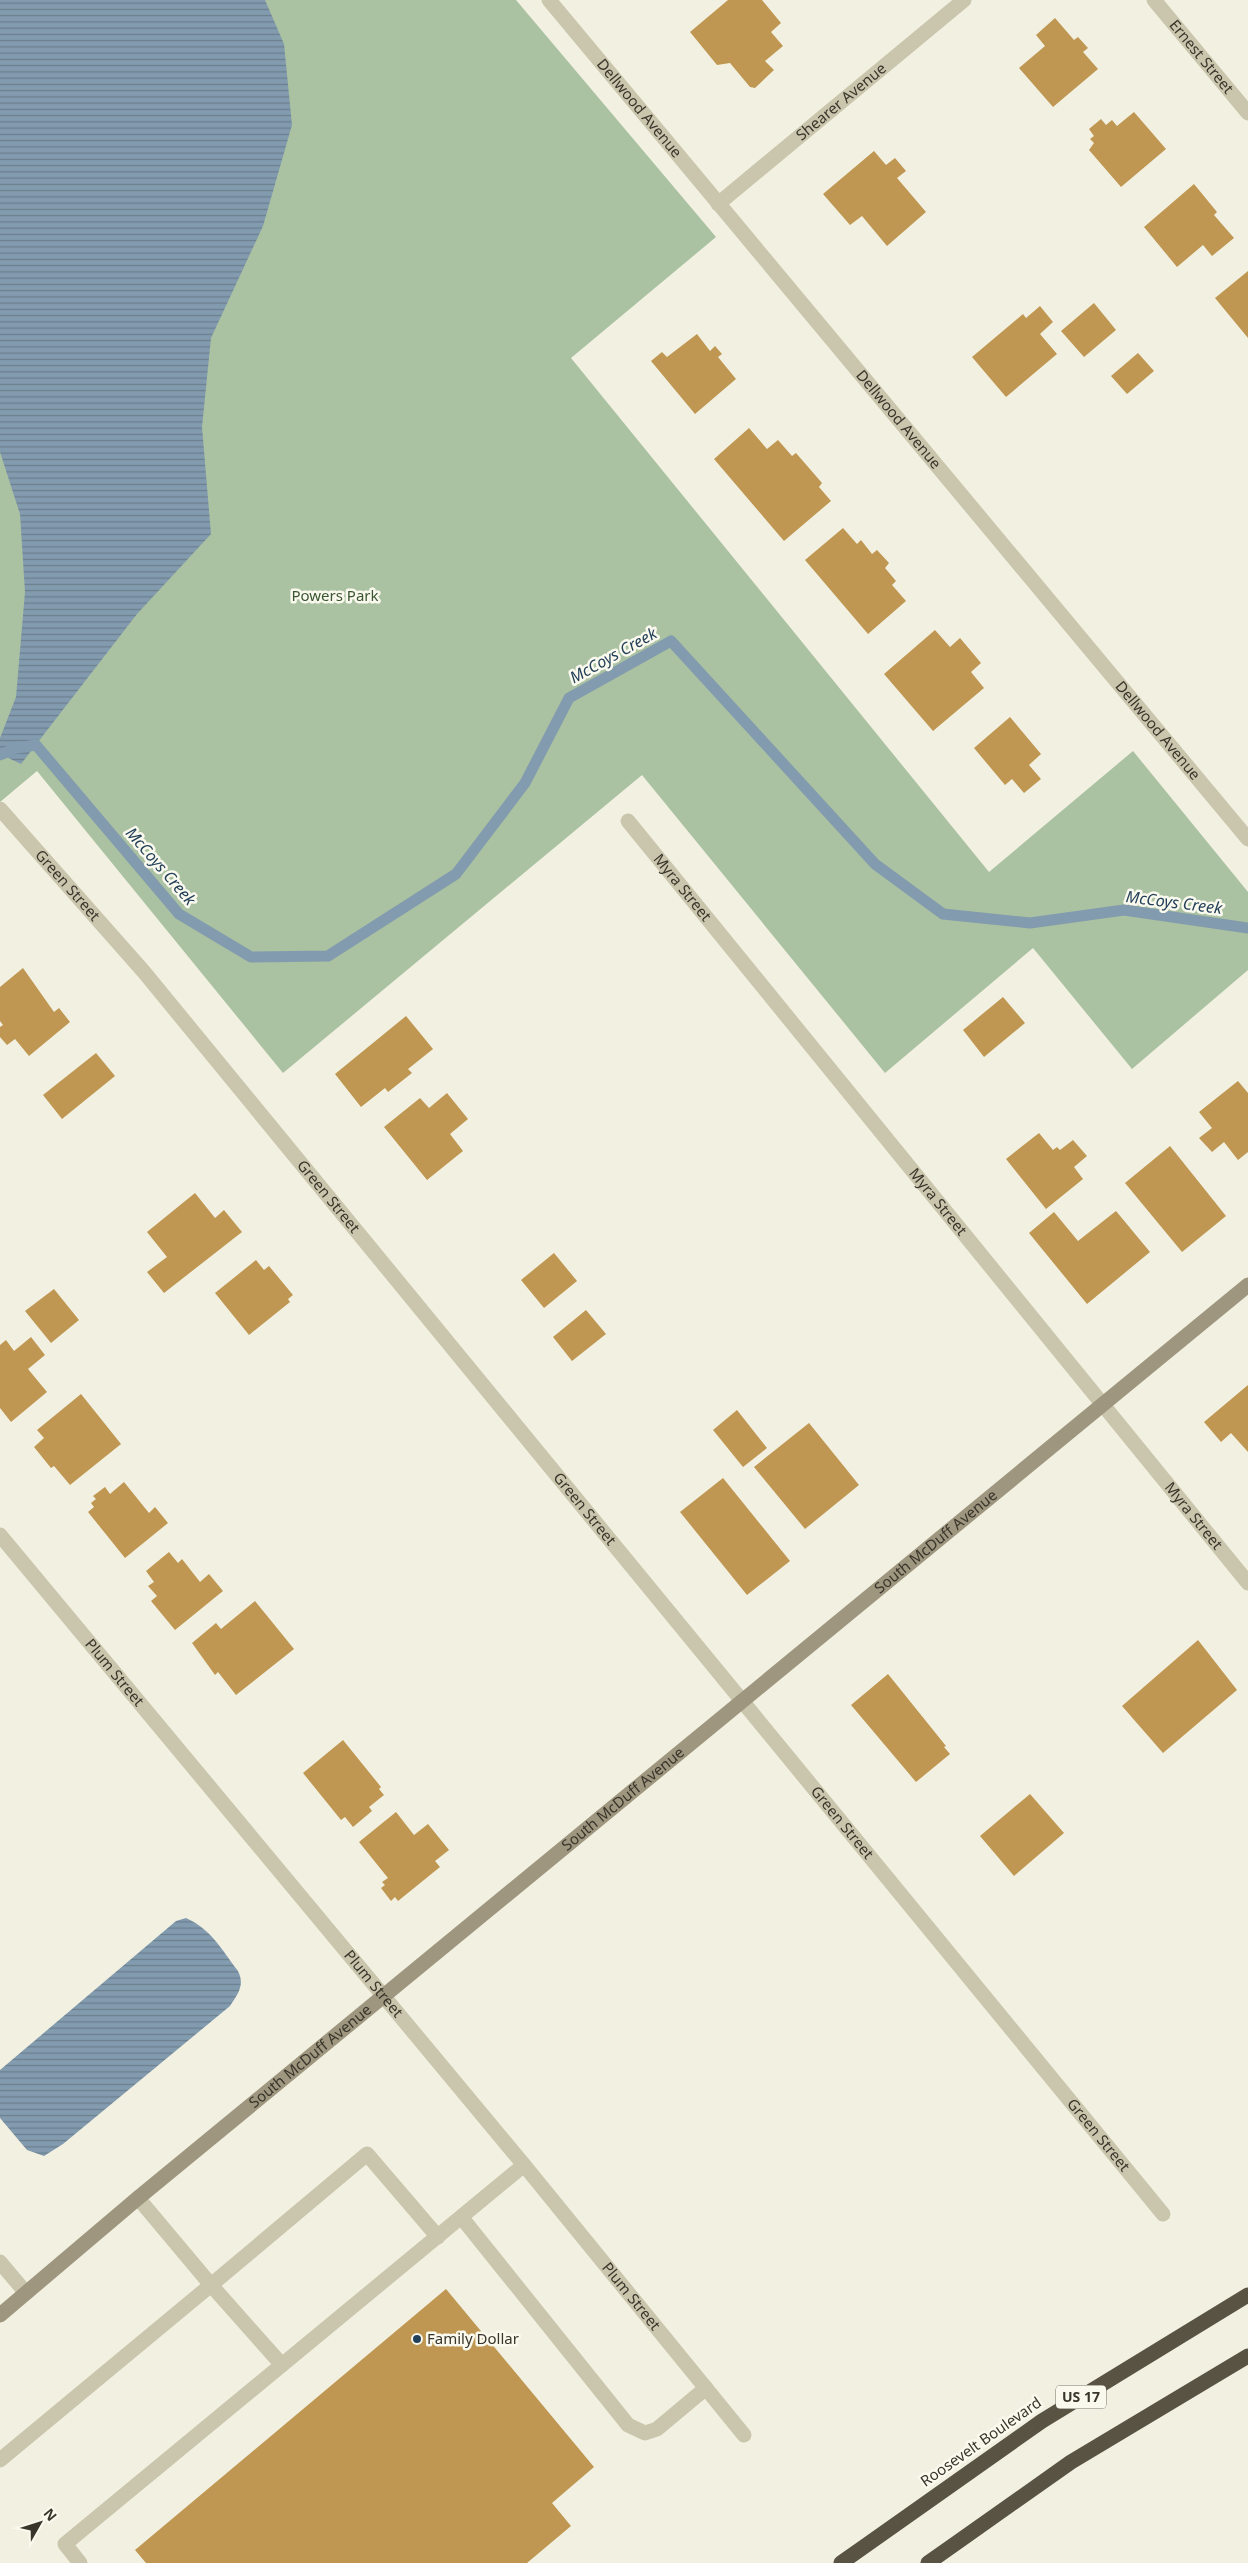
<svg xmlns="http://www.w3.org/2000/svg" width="1248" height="2563" font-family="'Noto Sans',sans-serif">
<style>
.green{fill:#aac1a2}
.water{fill:url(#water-rules)}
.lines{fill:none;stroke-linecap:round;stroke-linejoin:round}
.stream{stroke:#829bae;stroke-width:11}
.building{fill:#bf9752}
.lane{stroke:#cac6ad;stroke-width:15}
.street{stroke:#cac6ad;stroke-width:15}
.secondary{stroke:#9e967f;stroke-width:15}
.highway{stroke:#595343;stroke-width:15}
.poi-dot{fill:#234059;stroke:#faf9ee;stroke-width:2}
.labels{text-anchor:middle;stroke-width:5;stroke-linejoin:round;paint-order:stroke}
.shield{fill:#faf9ee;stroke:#737066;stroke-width:1}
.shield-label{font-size:14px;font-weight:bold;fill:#39352b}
.street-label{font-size:15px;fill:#39352b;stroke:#faf9ee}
.park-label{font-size:15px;fill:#3a5630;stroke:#faf9ee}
.poi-label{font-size:15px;fill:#39352b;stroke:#faf9ee;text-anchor:start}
.water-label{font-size:16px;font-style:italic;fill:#234059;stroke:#faf9ee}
</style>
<defs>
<pattern id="water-rules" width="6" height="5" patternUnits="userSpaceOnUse" patternTransform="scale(1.25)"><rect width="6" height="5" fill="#829bae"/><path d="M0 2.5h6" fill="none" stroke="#6b7f8e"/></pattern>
</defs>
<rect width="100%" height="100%" fill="#f2f1e1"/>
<polygon class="green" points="0,0 516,0 716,237 571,358 989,872 1133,751 1248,892 1248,970 1132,1069 1033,948 885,1073 642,775 283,1073 37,771 0,802"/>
<g class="water">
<polygon points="0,0 265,0 284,44 292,125 263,226 211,338 202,427 211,534 137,614 21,764 0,754 0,738 16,697 25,592 20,514 0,452"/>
<path d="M186,1918C211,1929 222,1950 238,1971C245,1985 238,1994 230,2006L63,2144L44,2156L27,2150L0,2118V2070L176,1921Z"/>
</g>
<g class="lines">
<polyline class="stream" points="0,755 16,748 36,745 179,914 251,957 328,956 456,874 525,783 569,698 671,641 875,864 943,914 1030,923 1124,910 1248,928"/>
</g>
<g class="building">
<polygon points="728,0 762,0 781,23 771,32 783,46 765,61 774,70 755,88 750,87 730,63 717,65 690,32"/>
<polygon points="1055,18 1074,40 1078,37 1088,48 1083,52 1098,69 1053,107 1019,68 1045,46 1036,35"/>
<polygon points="1134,112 1166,149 1121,187 1089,150 1094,143 1090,139 1094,136 1089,129 1101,119 1106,125 1112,120 1117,126"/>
<polygon points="874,151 886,165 895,158 906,171 897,178 926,212 887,246 862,216 850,225 823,194"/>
<polygon points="1194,184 1217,212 1214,215 1234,238 1212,256 1203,245 1177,267 1144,227"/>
<polygon points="1248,271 1248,338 1215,298"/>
<polygon points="1094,303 1116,330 1084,357 1061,331"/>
<polygon points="1040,306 1053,322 1040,334 1057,354 1006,397 972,357 1023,314 1026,318"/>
<polygon points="697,334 710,351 715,346 722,354 718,357 736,379 695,414 651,361 662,352 667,357"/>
<polygon points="1138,353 1154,371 1127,394 1111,376"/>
<polygon points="749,428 767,449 778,440 792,456 796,453 822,483 819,487 831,501 784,541 714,459"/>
<polygon points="843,528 857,544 861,540 872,554 877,550 889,563 885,568 896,581 892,585 906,601 868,634 805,560"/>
<polygon points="935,630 950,647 960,638 981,663 971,672 984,688 933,731 884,674"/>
<polygon points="1010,717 1041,754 1029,765 1041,779 1024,793 1012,779 1005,785 974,748"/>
<polygon points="23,968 54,1012 59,1008 70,1022 29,1056 15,1039 7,1045 0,1037 0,1027 3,1025 0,1021 0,987"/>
<polygon points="1003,997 1025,1023 984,1057 963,1030"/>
<polygon points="406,1016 433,1049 408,1069 412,1073 388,1092 385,1088 361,1107 335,1074"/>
<polygon points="96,1053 115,1076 62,1119 43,1095"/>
<polygon points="1238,1081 1248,1093 1248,1152 1238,1160 1224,1142 1212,1152 1199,1138 1212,1128 1199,1112"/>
<polygon points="447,1093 468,1119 450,1134 463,1151 427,1180 384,1127 420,1098 429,1108"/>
<polygon points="1039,1133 1053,1150 1057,1147 1060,1150 1073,1140 1087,1156 1074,1167 1083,1179 1046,1209 1006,1159"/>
<polygon points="1170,1146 1226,1216 1182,1252 1125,1183"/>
<polygon points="195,1193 215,1218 224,1210 242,1232 164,1293 147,1272 167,1257 147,1232"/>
<polygon points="1116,1211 1150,1252 1087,1304 1029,1233 1054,1212 1078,1241"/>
<polygon points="554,1253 577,1281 544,1308 521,1280"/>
<polygon points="256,1260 264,1270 269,1266 293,1295 288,1299 290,1302 249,1335 215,1293"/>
<polygon points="54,1289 79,1320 51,1343 25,1311"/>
<polygon points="586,1310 606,1334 572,1361 553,1337"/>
<polygon points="31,1337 45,1355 28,1369 47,1392 11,1422 0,1408 0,1345 6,1340 14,1351"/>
<polygon points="1248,1385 1248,1452 1231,1433 1221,1442 1204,1422"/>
<polygon points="81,1394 121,1444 70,1485 54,1466 51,1468 34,1447 44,1438 37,1430"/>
<polygon points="737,1410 767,1448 743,1467 713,1430"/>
<polygon points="809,1423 859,1485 805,1529 754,1467"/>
<polygon points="723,1478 790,1561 747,1595 680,1512"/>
<polygon points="124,1482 149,1513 155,1507 168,1523 125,1558 88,1512 94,1507 91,1503 96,1499 93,1496 105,1487 110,1494"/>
<polygon points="169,1552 178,1563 182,1559 200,1582 209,1574 223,1591 175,1630 151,1601 157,1596 148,1586 154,1582 146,1571"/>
<polygon points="255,1601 294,1649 236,1695 218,1672 215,1675 192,1643 216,1623 221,1629"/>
<polygon points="1198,1640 1237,1690 1163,1753 1122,1706"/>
<polygon points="888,1674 946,1746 944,1747 950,1754 916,1782 851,1705"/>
<polygon points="343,1740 381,1787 379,1789 384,1795 369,1807 372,1811 353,1827 345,1817 341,1820 303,1773"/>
<polygon points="1030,1794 1064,1833 1014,1876 980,1836"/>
<polygon points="396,1812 414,1835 428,1824 449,1850 435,1861 440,1867 398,1901 395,1897 391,1901 381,1888 385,1885 382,1882 388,1878 359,1842"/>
<polygon points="446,2289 594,2467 552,2503 571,2526 527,2563 146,2563 135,2550"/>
</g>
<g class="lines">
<g class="lane">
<polyline points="138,2198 211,2285 367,2154 438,2237"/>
<polyline points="462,2218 628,2425 645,2433 657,2429 706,2388"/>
<polyline points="0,2460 211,2285 282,2365"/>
<polyline points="80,2563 65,2544 524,2165"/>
</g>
<g class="street">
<path id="s1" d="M549,0L1248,839"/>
<path id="s2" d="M1154,0L1248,113"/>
<path id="s3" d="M718,204L964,0"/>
<path id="s4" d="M0,809L144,972L1163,2214"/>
<path id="s5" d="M628,821L1248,1583"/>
<path id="s6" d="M0,1535L524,2165L744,2435"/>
<polyline points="0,2262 26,2293"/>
</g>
<path class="secondary" id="s7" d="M0,2315L138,2198L1248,1285"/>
<g class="highway">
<polyline points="841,2563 1042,2421 1248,2295"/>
<polyline points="928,2563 1071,2462 1248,2356"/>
</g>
</g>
<circle class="poi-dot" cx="417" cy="2339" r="5"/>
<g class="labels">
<rect class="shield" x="1056" y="2385.5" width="50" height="23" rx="4"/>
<g class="shield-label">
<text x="1081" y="2402">US 17</text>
</g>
<g class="street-label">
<text dy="5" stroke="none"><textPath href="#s2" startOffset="74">Ernest Street</textPath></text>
<text dy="5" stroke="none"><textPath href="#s3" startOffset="160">Shearer Avenue</textPath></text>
<text dy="5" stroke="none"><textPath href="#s1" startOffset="141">Dellwood Avenue</textPath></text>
<text dy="5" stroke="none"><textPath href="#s1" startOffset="546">Dellwood Avenue</textPath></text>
<text dy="5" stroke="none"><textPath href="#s1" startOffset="951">Dellwood Avenue</textPath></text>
<text dy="5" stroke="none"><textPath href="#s4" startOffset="102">Green Street</textPath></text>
<text dy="5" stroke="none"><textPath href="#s5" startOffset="86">Myra Street</textPath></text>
<text dy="5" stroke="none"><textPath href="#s4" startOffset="508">Green Street</textPath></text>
<text dy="5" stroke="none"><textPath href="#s5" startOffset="491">Myra Street</textPath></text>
<text dy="5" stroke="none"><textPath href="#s4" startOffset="912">Green Street</textPath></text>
<text dy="5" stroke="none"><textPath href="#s5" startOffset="896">Myra Street</textPath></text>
<text dy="5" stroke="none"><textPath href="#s7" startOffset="1214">South McDuff Avenue</textPath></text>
<text dy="5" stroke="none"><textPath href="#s6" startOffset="179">Plum Street</textPath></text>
<text dy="5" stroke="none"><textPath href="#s7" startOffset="809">South McDuff Avenue</textPath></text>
<text dy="5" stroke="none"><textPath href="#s4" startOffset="1318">Green Street</textPath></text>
<text dy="5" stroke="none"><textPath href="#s6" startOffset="584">Plum Street</textPath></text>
<text dy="5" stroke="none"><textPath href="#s7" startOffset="404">South McDuff Avenue</textPath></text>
<text dy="5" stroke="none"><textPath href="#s4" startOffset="1722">Green Street</textPath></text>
<text dy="5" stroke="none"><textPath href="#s6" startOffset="989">Plum Street</textPath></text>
<text transform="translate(981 2442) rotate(-35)" y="5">Roosevelt Boulevard</text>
</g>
<g class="park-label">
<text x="335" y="601">Powers Park</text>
</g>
<g class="poi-label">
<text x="427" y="2344">Family Dollar</text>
</g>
<g class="water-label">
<text transform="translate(613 655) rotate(-29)" y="6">McCoys Creek</text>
<text transform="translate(161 866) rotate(49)" y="6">McCoys Creek</text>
<text transform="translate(1174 902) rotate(7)" y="6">McCoys Creek</text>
</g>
</g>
<g transform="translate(40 2523) rotate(51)" stroke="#faf9ee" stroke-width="4" paint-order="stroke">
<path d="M0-4L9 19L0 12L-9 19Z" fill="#39352b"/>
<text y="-8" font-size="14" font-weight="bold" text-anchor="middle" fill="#39352b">N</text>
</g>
</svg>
